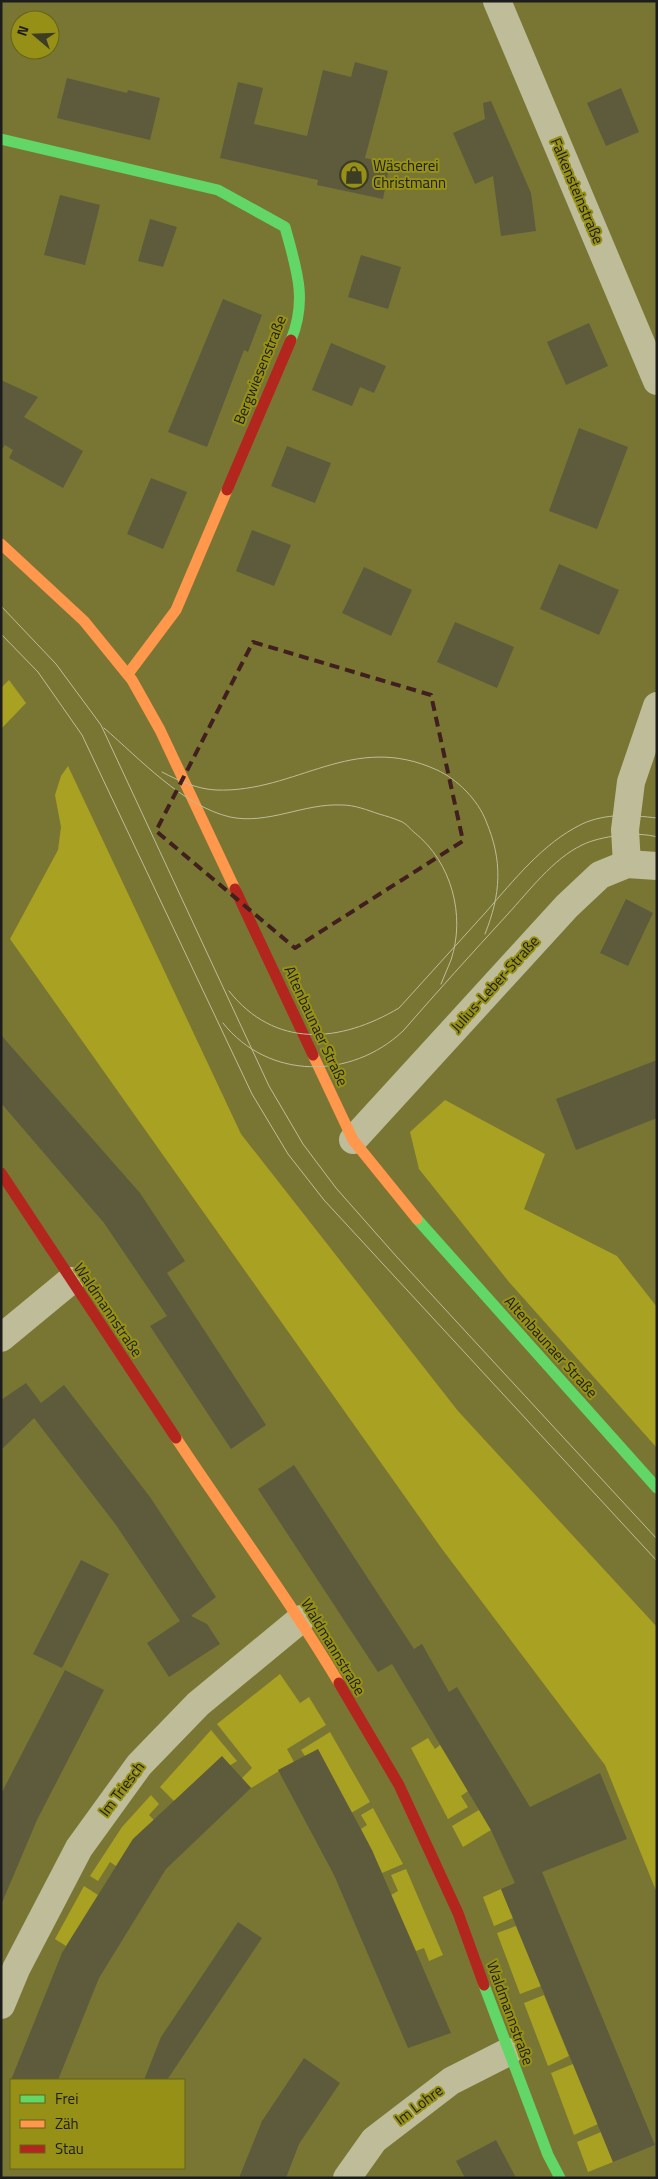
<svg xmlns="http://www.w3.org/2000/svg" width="658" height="2179" font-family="'Titillium Web',sans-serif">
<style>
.green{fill:#a9a122}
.building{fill:#5d5b3c}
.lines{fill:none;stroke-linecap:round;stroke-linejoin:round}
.street{stroke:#bfbd99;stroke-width:28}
.fast{stroke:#63d668;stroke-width:11}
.slow{stroke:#ff974d;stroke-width:11}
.jam{stroke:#b3261e;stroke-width:11}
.tram{stroke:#bebc99;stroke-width:1}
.marked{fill:none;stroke:#421f1f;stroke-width:4;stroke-dasharray:10 6;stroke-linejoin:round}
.labels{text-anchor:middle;stroke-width:4;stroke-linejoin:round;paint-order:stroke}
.poi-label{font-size:15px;fill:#1d1d1d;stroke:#969116;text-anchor:start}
.street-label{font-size:15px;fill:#1d1d1d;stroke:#969116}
</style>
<rect width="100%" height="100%" fill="#797633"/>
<g class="green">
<polygon points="9,680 26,703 1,729 1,688"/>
<polygon points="68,766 241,1134 458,1411 657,1627 657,1893 605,1765 442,1549 10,939 58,850 61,827 55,795 61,776"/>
<polygon points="445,1100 545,1154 524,1209 617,1256 657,1307 657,1448 509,1282 419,1169 410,1132"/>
<polygon points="280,1674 300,1703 309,1697 326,1725 287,1749 294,1762 251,1788 242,1778 252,1768 217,1724"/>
<polygon points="211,1730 237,1761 174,1801 160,1787"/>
<polygon points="330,1732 370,1802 351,1813 318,1750 305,1756 301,1750"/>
<polygon points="428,1738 435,1749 440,1745 468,1791 461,1796 468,1807 448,1819 411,1748"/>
<polygon points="151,1795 159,1804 149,1815 154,1820 133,1839 116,1866 110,1862 98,1881 90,1876 122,1827"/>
<polygon points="373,1808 403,1864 382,1873 361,1829 367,1825 361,1815"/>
<polygon points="479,1810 491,1830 463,1847 452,1826"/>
<polygon points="406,1869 443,1955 429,1961 424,1948 416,1951 391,1895 398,1891 391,1875"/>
<polygon points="84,1886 98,1895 66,1946 55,1939"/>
<polygon points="501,1889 513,1918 494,1926 483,1897"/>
<polygon points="516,1926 541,1986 520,1994 497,1933"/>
<polygon points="544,1995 569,2056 548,2066 524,2003"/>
<polygon points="573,2064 598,2124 574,2135 551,2073"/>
<polygon points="601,2132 613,2162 588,2172 577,2142"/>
</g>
<g class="building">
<polygon points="355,62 388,71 365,158 390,163 383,199 317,185 318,180 220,158 238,82 263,88 254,124 307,136 323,70 351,77"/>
<polygon points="67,78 127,93 128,90 160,98 150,140 57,118"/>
<polygon points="621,88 639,132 606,146 587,103"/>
<polygon points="491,101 531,193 536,231 501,236 493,176 475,184 453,133 485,119 483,103"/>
<polygon points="60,195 100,205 85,265 44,255"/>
<polygon points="150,219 177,227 163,267 138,261"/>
<polygon points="361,255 401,267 388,309 348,297"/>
<polygon points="223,299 262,315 248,352 244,350 207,447 168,432"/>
<polygon points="589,323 608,366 566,385 547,342"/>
<polygon points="331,343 386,366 374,393 360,387 352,406 312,390"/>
<polygon points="1,380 38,397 24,417 83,451 63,488 9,458 13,450 5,445 1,450"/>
<polygon points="579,428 628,447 597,529 549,511"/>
<polygon points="287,446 331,463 315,503 271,486"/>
<polygon points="151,478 187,492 163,549 127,534"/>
<polygon points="252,530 291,545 274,586 236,571"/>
<polygon points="559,564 619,590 599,635 540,609"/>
<polygon points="364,567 412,590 391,636 342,613"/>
<polygon points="455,622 514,647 497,688 437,662"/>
<polygon points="626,899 653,913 628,966 600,953"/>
<polygon points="1,1035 140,1193 185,1261 167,1273 266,1425 231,1449 150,1326 167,1316 104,1223 1,1103"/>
<polygon points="657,1060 657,1118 576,1150 556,1099"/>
<polygon points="26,1383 41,1403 64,1385 150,1497 216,1597 191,1616 207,1624 220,1644 169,1677 147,1643 180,1621 116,1525 34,1418 1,1450 1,1400"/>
<polygon points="294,1465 414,1649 422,1644 449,1692 457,1687 530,1807 600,1773 627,1839 542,1872 655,2145 613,2162 501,1889 515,1883 491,1830 392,1664 378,1672 258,1489"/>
<polygon points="81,1560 109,1574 62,1668 33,1654"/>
<polygon points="65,1670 104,1690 37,1820 1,1905 1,1794"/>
<polygon points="318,1749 372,1850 451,2033 408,2048 334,1875 278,1770"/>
<polygon points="222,1756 251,1788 166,1869 99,1978 58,2080 11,2080 62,1953 133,1839"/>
<polygon points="238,1922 262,1938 167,2080 144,2080 161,2037"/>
<polygon points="304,2058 340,2083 299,2144 286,2178 239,2178 262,2121"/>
<polygon points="496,2140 516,2178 465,2178 456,2161"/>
</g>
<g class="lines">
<g class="street">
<polyline points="497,1 657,381"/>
<polyline points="627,864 625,830 631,782 657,706"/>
<polyline points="353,1140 567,906 600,875 627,864 657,866"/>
<polyline points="1,1338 70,1281"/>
<polyline points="1,2005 16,1969 79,1848 139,1765 198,1704 301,1619"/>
<polyline points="347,2178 374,2140 451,2081 508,2052"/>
</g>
<g class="fast">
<path d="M1,139L218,190L285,227C296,268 308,299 291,340"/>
<polyline points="417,1219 657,1488"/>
<polyline points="484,1985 548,2155 560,2178"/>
</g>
<g class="slow">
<polyline points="1,544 84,621 132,680 160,730 235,889"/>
<polyline points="128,674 176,610 227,490"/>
<polyline points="313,1055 353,1140 417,1219"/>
<path d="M176,1438C230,1520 289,1599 339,1683"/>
</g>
<g class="jam">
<polyline points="227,490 291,340"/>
<polyline points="235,889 313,1055"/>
<polyline points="1,1173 176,1438"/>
<polyline points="339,1683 399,1785 458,1913 484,1985"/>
</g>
<g class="tram">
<polyline points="1,606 56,664 101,725 269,1086 303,1144 336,1188 396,1256 657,1539"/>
<polyline points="1,634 38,672 82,735 252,1094 288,1154 324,1200 657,1561"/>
<path d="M104,728C140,759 183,806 230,817C268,825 304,803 342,805C355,805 367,810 379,814C386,816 393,818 400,821C406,823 410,829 415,833C451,862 466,915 451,960C448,968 444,976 441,984"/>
<path d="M162,772C179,781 197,789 216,790C297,793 352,731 437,770C457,779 478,800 486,821C503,861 501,894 485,934"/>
<path d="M229,991C275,1049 340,1043 399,1008C428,976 457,944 486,912C514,880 543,843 582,824C606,813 631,815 657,818"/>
<path d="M223,1023C268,1080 351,1080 403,1031C437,992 472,953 507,915C529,891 553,859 582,845C600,836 638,831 657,837"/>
</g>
</g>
<path class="marked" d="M253,642L431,695L463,841L295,948L156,831Z"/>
<defs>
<symbol id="shop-ring" viewBox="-11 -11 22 22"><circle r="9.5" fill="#969116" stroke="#3d3c25" stroke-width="1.5"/><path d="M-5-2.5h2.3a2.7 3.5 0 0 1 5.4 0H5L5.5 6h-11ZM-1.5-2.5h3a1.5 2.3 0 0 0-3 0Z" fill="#3d3c25"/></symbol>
</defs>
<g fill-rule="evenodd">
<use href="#shop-ring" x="338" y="159" width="32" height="32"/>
</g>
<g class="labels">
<g class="poi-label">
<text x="373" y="171">Wäscherei<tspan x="373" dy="17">Christmann</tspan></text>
</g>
<g class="street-label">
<text transform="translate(577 191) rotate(67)" y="5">Falkensteinstraße</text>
<text transform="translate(260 370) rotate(-68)" y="5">Bergwiesenstraße</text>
<text transform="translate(495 984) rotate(-48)" y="5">Julius-Leber-Straße</text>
<text transform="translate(316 1026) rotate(65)" y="5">Altenbaunaer Straße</text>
<text transform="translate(108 1310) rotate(56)" y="5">Waldmannstraße</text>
<text transform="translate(551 1347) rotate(48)" y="5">Altenbaunaer Straße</text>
<text transform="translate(333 1647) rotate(59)" y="5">Waldmannstraße</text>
<text transform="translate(122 1789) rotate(-53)" y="5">Im Triesch</text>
<text transform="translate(510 2013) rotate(70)" y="5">Waldmannstraße</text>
<text transform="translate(419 2105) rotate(-37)" y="5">Im Lohre</text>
</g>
</g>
<rect width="658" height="2179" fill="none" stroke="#1d1d1d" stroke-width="5"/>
<rect x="10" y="2079" width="175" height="90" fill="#969116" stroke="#666319"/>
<rect x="20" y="2095" width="25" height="8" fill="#63d668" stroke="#666319"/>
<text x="55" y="2104" font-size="15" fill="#1d1d1d">Frei</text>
<rect x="20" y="2120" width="25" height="8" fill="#ff974d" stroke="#666319"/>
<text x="55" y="2129" font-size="15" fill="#1d1d1d">Zäh</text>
<rect x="20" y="2145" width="25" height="8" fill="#b3261e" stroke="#666319"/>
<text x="55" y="2154" font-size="15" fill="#1d1d1d">Stau</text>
<g transform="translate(35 35) rotate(289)"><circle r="24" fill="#969116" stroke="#666319"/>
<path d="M0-4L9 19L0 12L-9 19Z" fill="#3d3c25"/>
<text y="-8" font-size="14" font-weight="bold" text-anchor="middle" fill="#1d1d1d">N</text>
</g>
</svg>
